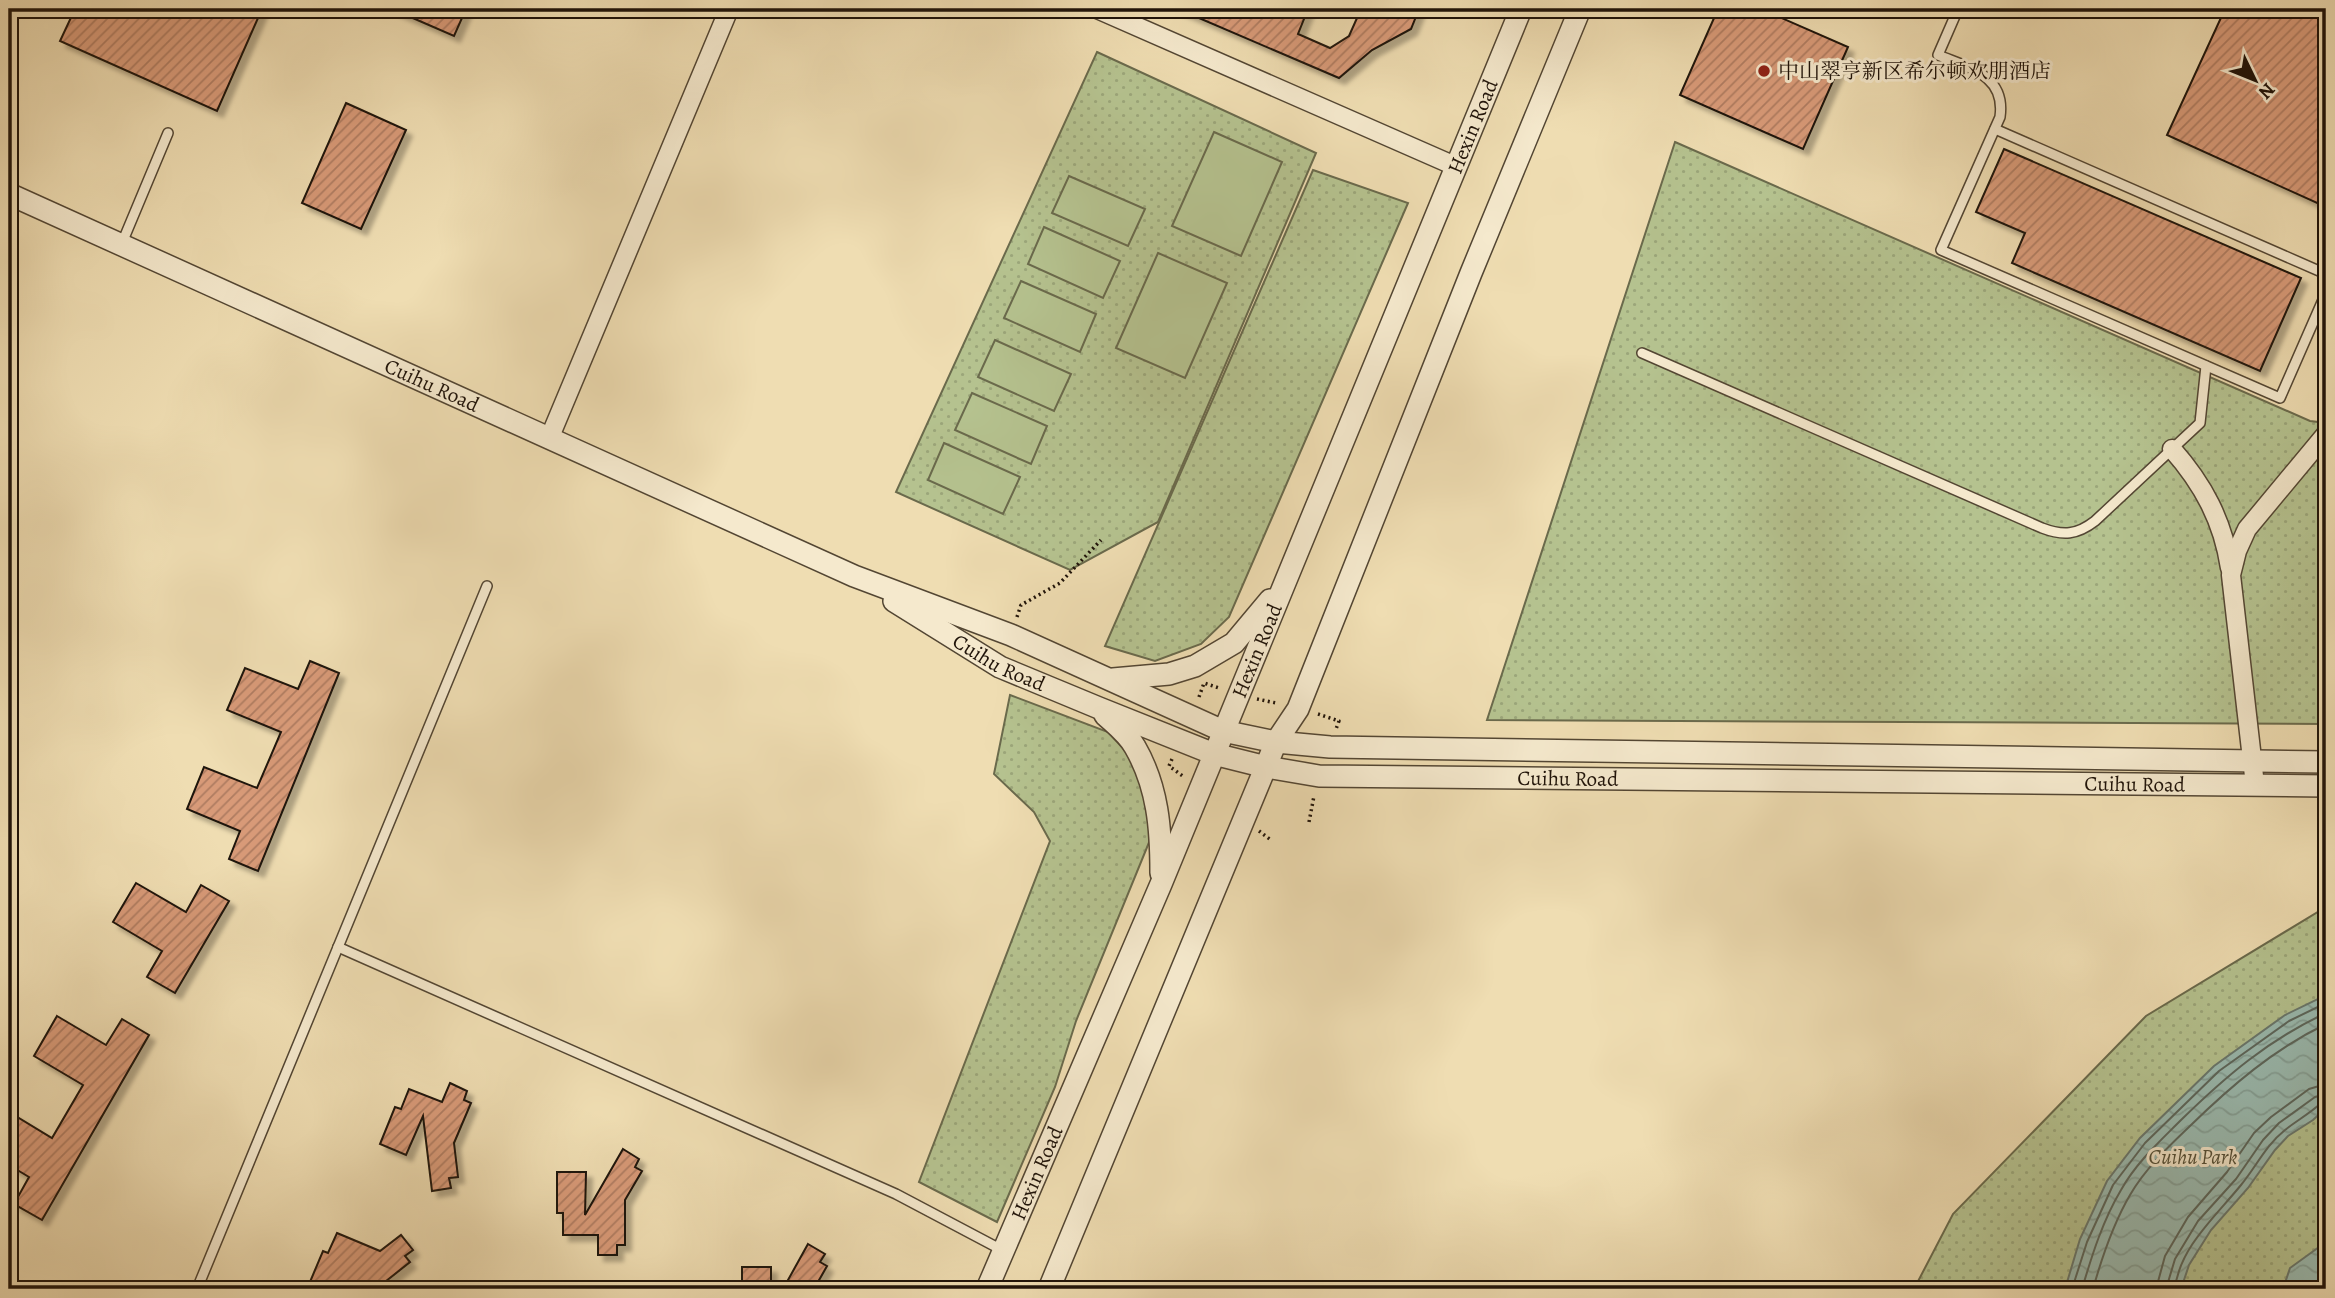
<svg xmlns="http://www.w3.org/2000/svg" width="2335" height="1298" font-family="Alegreya,'Noto Serif SC',serif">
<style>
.park{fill:url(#park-dots);stroke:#6a6a4c;stroke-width:2}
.garden{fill:#b5c28f;stroke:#6a6a4c;stroke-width:2}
.water{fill:url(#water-waves);stroke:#69786e;stroke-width:2}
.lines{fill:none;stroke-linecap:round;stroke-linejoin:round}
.shore{stroke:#5c675d;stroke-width:2}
.building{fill:url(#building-hatch);stroke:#1f1309;stroke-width:2;filter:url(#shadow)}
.service-casing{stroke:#534633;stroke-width:12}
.minor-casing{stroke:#534633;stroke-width:21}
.tertiary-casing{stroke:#534633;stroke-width:24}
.path{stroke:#1f1309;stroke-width:3.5;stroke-dasharray:2 3.5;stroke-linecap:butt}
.service{stroke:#f5e9cd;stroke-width:9}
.minor{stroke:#f5e9cd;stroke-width:18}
.tertiary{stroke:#f5e9cd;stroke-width:21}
.poi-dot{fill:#8f2418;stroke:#f5e9cd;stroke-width:2.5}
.labels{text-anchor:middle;stroke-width:6;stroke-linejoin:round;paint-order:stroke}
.poi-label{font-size:21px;fill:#1f1309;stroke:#f5e9cd;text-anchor:start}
.street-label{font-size:21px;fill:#1f1309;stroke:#f5e9cd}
.park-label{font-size:21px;font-style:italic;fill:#545038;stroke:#f5e9cd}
</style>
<defs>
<pattern id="park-dots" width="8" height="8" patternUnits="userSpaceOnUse" patternTransform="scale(1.75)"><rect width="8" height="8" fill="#b5c28f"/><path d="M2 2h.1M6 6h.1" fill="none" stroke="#9ba67a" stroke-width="1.8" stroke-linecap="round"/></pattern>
<pattern id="water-waves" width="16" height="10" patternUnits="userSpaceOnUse" patternTransform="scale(1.75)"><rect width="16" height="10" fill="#9abbb1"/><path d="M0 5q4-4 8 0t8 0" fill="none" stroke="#84a097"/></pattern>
<pattern id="building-hatch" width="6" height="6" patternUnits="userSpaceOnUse" patternTransform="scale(1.75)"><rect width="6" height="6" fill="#d89a78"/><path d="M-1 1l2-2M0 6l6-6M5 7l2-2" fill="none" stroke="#af7c61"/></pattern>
<filter id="shadow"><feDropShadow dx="6" dy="6" stdDeviation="2" flood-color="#0004"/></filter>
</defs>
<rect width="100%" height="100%" fill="#efddb2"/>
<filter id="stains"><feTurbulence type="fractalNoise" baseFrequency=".00286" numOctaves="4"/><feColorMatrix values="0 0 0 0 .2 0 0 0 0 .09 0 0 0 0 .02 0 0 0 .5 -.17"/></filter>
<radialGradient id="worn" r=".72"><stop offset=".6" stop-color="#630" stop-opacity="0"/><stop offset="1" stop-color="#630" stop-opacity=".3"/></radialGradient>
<g class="park">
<polygon points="1097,52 1316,153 1158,522 1070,570 896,492"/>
<polygon points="1675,142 2310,421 2326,423 2326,724 1487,720"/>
<polygon points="1313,170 1408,203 1229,617 1201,644 1155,661 1105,646"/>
<polygon points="1010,695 1108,732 1132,758 1150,809 1150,840 1076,1021 1055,1087 997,1222 919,1182 1050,841 1034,812 994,774"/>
<polygon points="2326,907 2326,1289 1914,1289 1953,1214 2146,1016"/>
</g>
<g class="garden">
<polygon points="1214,132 1282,162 1241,256 1172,226"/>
<polygon points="1069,176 1145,209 1128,246 1052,213"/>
<polygon points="1044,227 1120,261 1103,298 1028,264"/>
<polygon points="1158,253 1227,283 1185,378 1116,348"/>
<polygon points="1021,281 1096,314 1080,352 1004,318"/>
<polygon points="995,340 1071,374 1054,411 978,377"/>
<polygon points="972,393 1047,426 1031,464 955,430"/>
<polygon points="944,443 1020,477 1003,514 928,480"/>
</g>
<g class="water">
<polygon points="2326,995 2326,1108 2313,1120 2288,1136 2275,1150 2248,1188 2211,1230 2189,1265 2181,1289 2065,1289 2080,1239 2107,1181 2140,1138 2214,1066 2285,1015"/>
<polygon points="2326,1242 2326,1289 2283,1289 2290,1268"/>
</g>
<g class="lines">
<g class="shore">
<polyline points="2072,1289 2087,1242 2113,1185 2145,1143 2219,1071 2289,1021 2326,1003"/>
<path d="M2082,1289C2092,1255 2103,1220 2121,1190C2136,1163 2159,1142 2180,1121C2226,1076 2268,1040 2326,1013"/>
<path d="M2093,1289C2102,1257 2113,1224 2130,1195C2145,1169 2168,1147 2190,1126C2231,1086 2274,1049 2326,1024"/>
<polyline points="2156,1289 2165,1256 2188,1217 2227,1172 2254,1133 2271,1117 2309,1089 2326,1084"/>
<polyline points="2166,1289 2175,1259 2198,1221 2236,1179 2263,1140 2279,1123 2315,1097 2326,1094"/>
<path d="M2175,1289C2179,1248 2216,1216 2241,1185C2256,1167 2266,1145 2285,1130C2296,1121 2309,1114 2320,1104L2326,1103"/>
</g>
</g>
<g class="building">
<polygon points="75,9 262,9 217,111 60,41"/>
<polygon points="392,9 466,9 454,36"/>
<polygon points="1178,9 1240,9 1253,14 1255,9 1308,9 1298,34 1330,48 1349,36 1361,9 1419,9 1411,29 1372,50 1339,78"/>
<polygon points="1718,9 1761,9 1848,47 1803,149 1680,95"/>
<polygon points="2225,9 2326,9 2326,207 2167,135"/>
<polygon points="346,103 406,130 361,229 302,203"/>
<polygon points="2004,149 2301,278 2260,371 2012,263 2025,233 1976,212"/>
<polygon points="310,661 339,673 258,871 229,859 240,831 187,809 204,767 257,788 281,732 227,710 245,668 298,689"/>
<polygon points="136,883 186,912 201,885 229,901 175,993 147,977 162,951 113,922"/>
<polygon points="57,1016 106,1045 122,1019 149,1035 42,1220 14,1204 29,1177 9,1165 9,1112 52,1138 83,1085 34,1056"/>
<polygon points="450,1083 467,1091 464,1100 471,1103 454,1143 458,1177 449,1178 451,1188 432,1191 423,1116 406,1155 380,1144 395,1107 401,1109 409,1089 442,1102"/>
<polygon points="623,1149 639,1159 635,1167 642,1171 625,1200 625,1245 617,1245 617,1255 598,1255 598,1235 563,1235 563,1213 557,1213 557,1172 586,1172 585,1215"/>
<polygon points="337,1233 380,1251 401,1235 413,1250 405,1256 410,1262 376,1289 307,1289 323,1251 328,1253"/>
<polygon points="808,1244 825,1254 820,1262 827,1266 814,1289 783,1289"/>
<rect x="742" y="1267" width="29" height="22"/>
</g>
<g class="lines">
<defs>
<g id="service">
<path d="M1958,9L1938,55C1969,68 2006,75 2000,117L1941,250L2280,398L2326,293"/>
<polyline points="1995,129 2326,274"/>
<polyline points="122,243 168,133"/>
<path d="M1642,353L2042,528C2063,536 2077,535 2095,521L2200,423L2206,366"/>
<polyline points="338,947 896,1194 1002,1250"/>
<polyline points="197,1289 487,586"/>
</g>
<g id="minor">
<polyline points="1097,9 1455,166"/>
<polyline points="549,439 729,9"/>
<path d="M2172,449C2203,484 2223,521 2230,568"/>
<polyline points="2255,785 2231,575 2237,551 2247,529 2326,434"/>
</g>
<g id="tertiary">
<path id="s1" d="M9,194L854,576L1011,635L1223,731L1276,742L1330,747L2326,762"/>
<path id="s2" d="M894,601L1000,667L1099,708L1214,754L1266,767L1319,776L2326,786"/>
<polyline points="1113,679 1169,674 1195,666 1234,643 1270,600"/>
<path d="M1105,715C1116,725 1128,734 1135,747C1158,787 1161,829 1161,873"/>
<path id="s3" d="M987,1289L1161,884L1521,9"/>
<polyline points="1049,1289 1276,742 1298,709 1471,273 1580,9"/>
</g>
</defs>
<use href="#service" class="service-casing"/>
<use href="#minor" class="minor-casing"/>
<use href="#tertiary" class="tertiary-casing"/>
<g class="path">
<polyline points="1017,617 1021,605 1060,583 1101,540"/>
<polyline points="1199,697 1204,683 1219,688"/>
<polyline points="1257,699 1276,703"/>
<polyline points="1318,714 1339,721 1336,729"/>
<polyline points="1172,759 1169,766 1184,777"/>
<polyline points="1309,822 1314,796"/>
<polyline points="1259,831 1271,840"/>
</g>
<use href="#service" class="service"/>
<use href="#minor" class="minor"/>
<use href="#tertiary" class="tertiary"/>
</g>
<circle class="poi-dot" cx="1764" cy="71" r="7"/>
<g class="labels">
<g class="poi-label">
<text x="1778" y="78">中山翠亨新区希尔顿欢朋酒店</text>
</g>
<g class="street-label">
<text dy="7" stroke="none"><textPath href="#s3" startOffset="1260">Hexin Road</textPath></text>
<text dy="7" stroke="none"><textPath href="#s1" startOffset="464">Cuihu Road</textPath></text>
<text dy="7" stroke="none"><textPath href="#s3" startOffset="693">Hexin Road</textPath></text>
<text dy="7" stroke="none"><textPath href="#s2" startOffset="122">Cuihu Road</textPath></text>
<text dy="7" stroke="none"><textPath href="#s2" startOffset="712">Cuihu Road</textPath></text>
<text dy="7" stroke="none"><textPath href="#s2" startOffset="1279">Cuihu Road</textPath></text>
<text dy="7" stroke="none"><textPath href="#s3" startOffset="126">Hexin Road</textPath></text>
</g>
<g class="park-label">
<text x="2193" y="1164">Cuihu Park</text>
</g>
</g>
<rect width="2335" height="1298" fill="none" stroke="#efddb2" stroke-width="35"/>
<rect x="10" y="10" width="2314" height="1277" fill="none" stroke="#1f1309" stroke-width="3.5"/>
<rect x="18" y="18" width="2300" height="1263" fill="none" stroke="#1f1309" stroke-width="2"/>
<g transform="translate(2255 80) rotate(133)" stroke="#f5e9cd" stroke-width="5" paint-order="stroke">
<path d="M0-5L12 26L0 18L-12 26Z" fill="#1f1309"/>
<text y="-10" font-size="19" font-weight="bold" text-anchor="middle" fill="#1f1309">N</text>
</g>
<rect width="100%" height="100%" filter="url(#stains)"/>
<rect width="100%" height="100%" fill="url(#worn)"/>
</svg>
